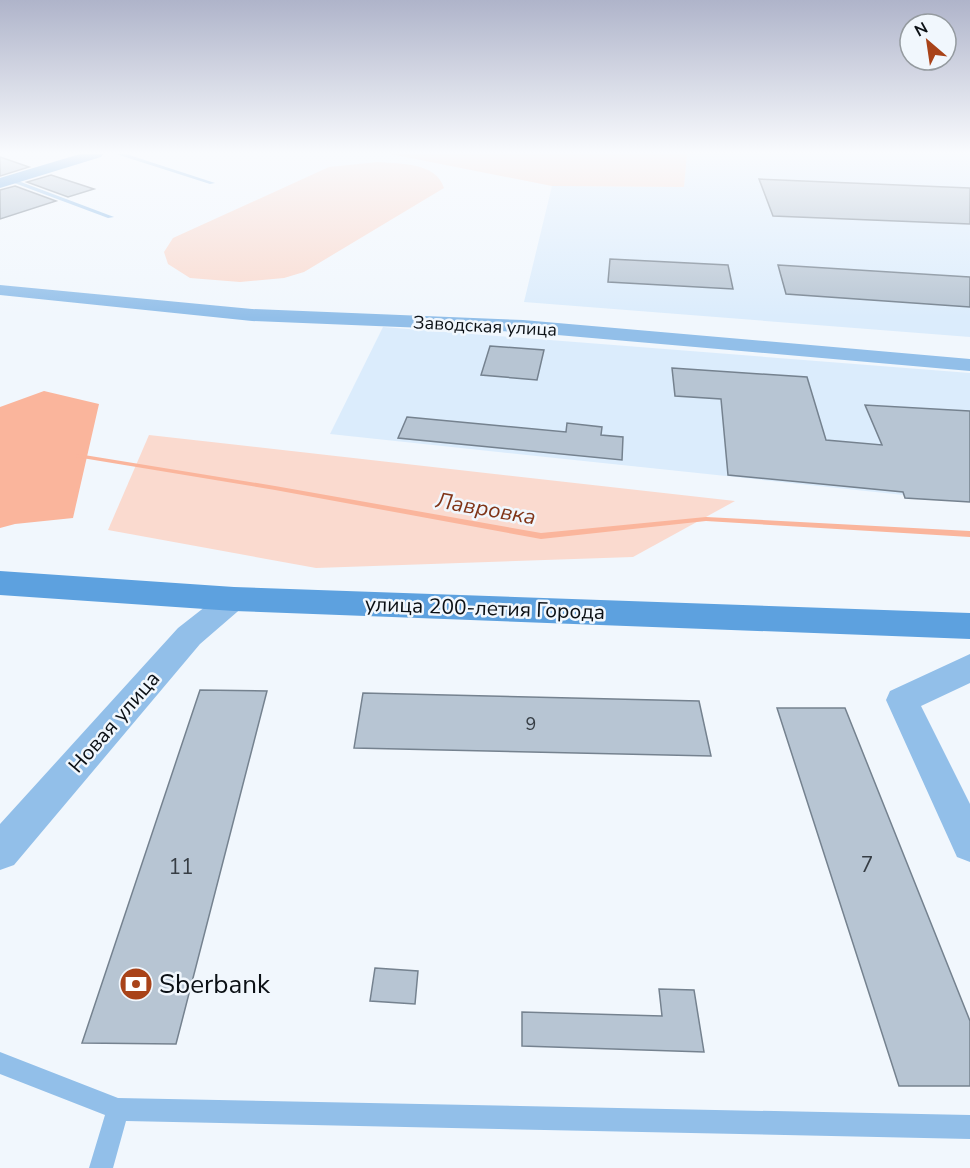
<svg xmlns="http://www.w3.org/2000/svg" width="970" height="1168" font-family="'Nunito Sans',sans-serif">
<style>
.built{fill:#dbecfc}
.green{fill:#fadacf}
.water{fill:#fab59c}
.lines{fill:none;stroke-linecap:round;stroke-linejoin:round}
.stream{fill:#fab59c;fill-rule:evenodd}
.building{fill:#b7c5d3;stroke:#75828f;stroke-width:1.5}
.lane{fill:#92bfe9;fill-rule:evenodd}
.street{fill:#92bfe9;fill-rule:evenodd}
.secondary{fill:#5da1df;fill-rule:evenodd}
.labels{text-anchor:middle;stroke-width:5;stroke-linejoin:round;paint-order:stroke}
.far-street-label{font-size:18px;fill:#0b1015;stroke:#f1f7fd}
.number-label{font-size:18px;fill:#363d44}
.street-label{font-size:21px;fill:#0b1015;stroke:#f1f7fd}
.near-number-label{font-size:21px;fill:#363d44}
.water-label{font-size:22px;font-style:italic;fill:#803518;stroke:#f1f7fd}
.near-poi-label{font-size:26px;fill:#0b1015;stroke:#f1f7fd;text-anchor:start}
</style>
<rect width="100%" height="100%" fill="#f1f7fd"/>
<g class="built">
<polygon points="687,154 970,154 970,337 524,302 552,186 684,187"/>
<polygon points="383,327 970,373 970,502 330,434"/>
</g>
<g class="green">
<polygon points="390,154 687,154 684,187 552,186"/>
<path d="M378,162C400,164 436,162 444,188L304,272L284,278L240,282L190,278L168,264L164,252L173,238L329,167Z"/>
<polygon points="149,435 735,501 633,557 316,568 108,530"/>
</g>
<polygon class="water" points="44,391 99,404 73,518 15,524 0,528 0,407"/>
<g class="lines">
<polygon class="stream" points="78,454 275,486 541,533 706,517 970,531 970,537 706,521 541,539 275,490 76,457 76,455"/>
</g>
<g class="building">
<polygon points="0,157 29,167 0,176"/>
<polygon points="51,175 94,189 68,197 27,182"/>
<polygon points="759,179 970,188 970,224 773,216"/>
<polygon points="15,186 56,201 0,219 0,190"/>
<polygon points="610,259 728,265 733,289 608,282"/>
<polygon points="778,265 970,277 970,307 786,294"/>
<polygon points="490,346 544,350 537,380 481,375"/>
<polygon points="672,368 807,377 826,440 882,445 865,405 970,411 970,502 905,498 903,492 728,475 721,399 675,396"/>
<polygon points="407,417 566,432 567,423 602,427 601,435 623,437 622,460 398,438"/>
<polygon points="200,690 267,691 176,1044 82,1043"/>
<polygon points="363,693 699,701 711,756 354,748"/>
<polygon points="777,708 845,708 970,1021 970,1086 899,1086"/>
<polygon points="375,968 418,971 415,1004 370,1001"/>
<polygon points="659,989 694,990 704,1052 522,1046 522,1012 662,1016"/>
</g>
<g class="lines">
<g class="lane">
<polygon points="116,154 126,154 215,183 210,184"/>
<polygon points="9,179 13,179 114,217 108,218 9,181"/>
<polygon points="0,1052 118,1098 970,1115 970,1139 126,1121 113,1168 89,1168 105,1115 0,1074"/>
</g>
<g class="street">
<polygon points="0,285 252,309 523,320 970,359 970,371 523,332 252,321 0,295"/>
<polygon points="234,589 244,592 249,599 244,606 200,644 14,865 0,870 0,824 178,628 224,592"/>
<polygon points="970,654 970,683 921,706 970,804 970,862 957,857 886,700 890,691"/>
</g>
<g class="secondary">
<polygon points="80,154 103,154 101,157 0,188 0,178"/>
<polygon points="0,571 234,587 970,613 970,639 234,611 0,595"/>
</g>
</g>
<linearGradient id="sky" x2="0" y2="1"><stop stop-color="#afb4ca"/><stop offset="0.48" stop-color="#f9fbfe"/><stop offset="1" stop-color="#f9fbfe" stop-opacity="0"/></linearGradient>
<rect width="970" height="318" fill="url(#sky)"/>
<defs>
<symbol id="bank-disc" viewBox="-11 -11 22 22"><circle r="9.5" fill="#a94319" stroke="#f1f7fd"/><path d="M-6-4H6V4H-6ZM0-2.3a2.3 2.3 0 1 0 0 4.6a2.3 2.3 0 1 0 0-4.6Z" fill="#fff"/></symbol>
</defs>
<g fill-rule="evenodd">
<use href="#bank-disc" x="117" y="965" width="38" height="38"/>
</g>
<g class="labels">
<g class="far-street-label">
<text transform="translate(485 326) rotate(3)" y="6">Заводская улица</text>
</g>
<g class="number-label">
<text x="531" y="730">9</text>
</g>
<g class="street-label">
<text transform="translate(485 608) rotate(2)" y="7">улица 200-летия Города</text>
<text transform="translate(114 722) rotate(-49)" y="7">Новая улица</text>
</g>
<g class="near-number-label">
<text x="867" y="872">7</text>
<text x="181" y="874">11</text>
</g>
<g class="water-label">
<text transform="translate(486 508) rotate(10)" y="8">Лавровка</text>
</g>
<g class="near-poi-label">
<text x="159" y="993">Sberbank</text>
</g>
</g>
<g transform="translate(928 42) rotate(331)"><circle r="28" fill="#f1f7fd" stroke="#959ba0" stroke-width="1.5"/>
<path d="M0-4.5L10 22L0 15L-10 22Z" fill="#a94319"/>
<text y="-9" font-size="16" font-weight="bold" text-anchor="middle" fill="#0b1015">N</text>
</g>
</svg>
